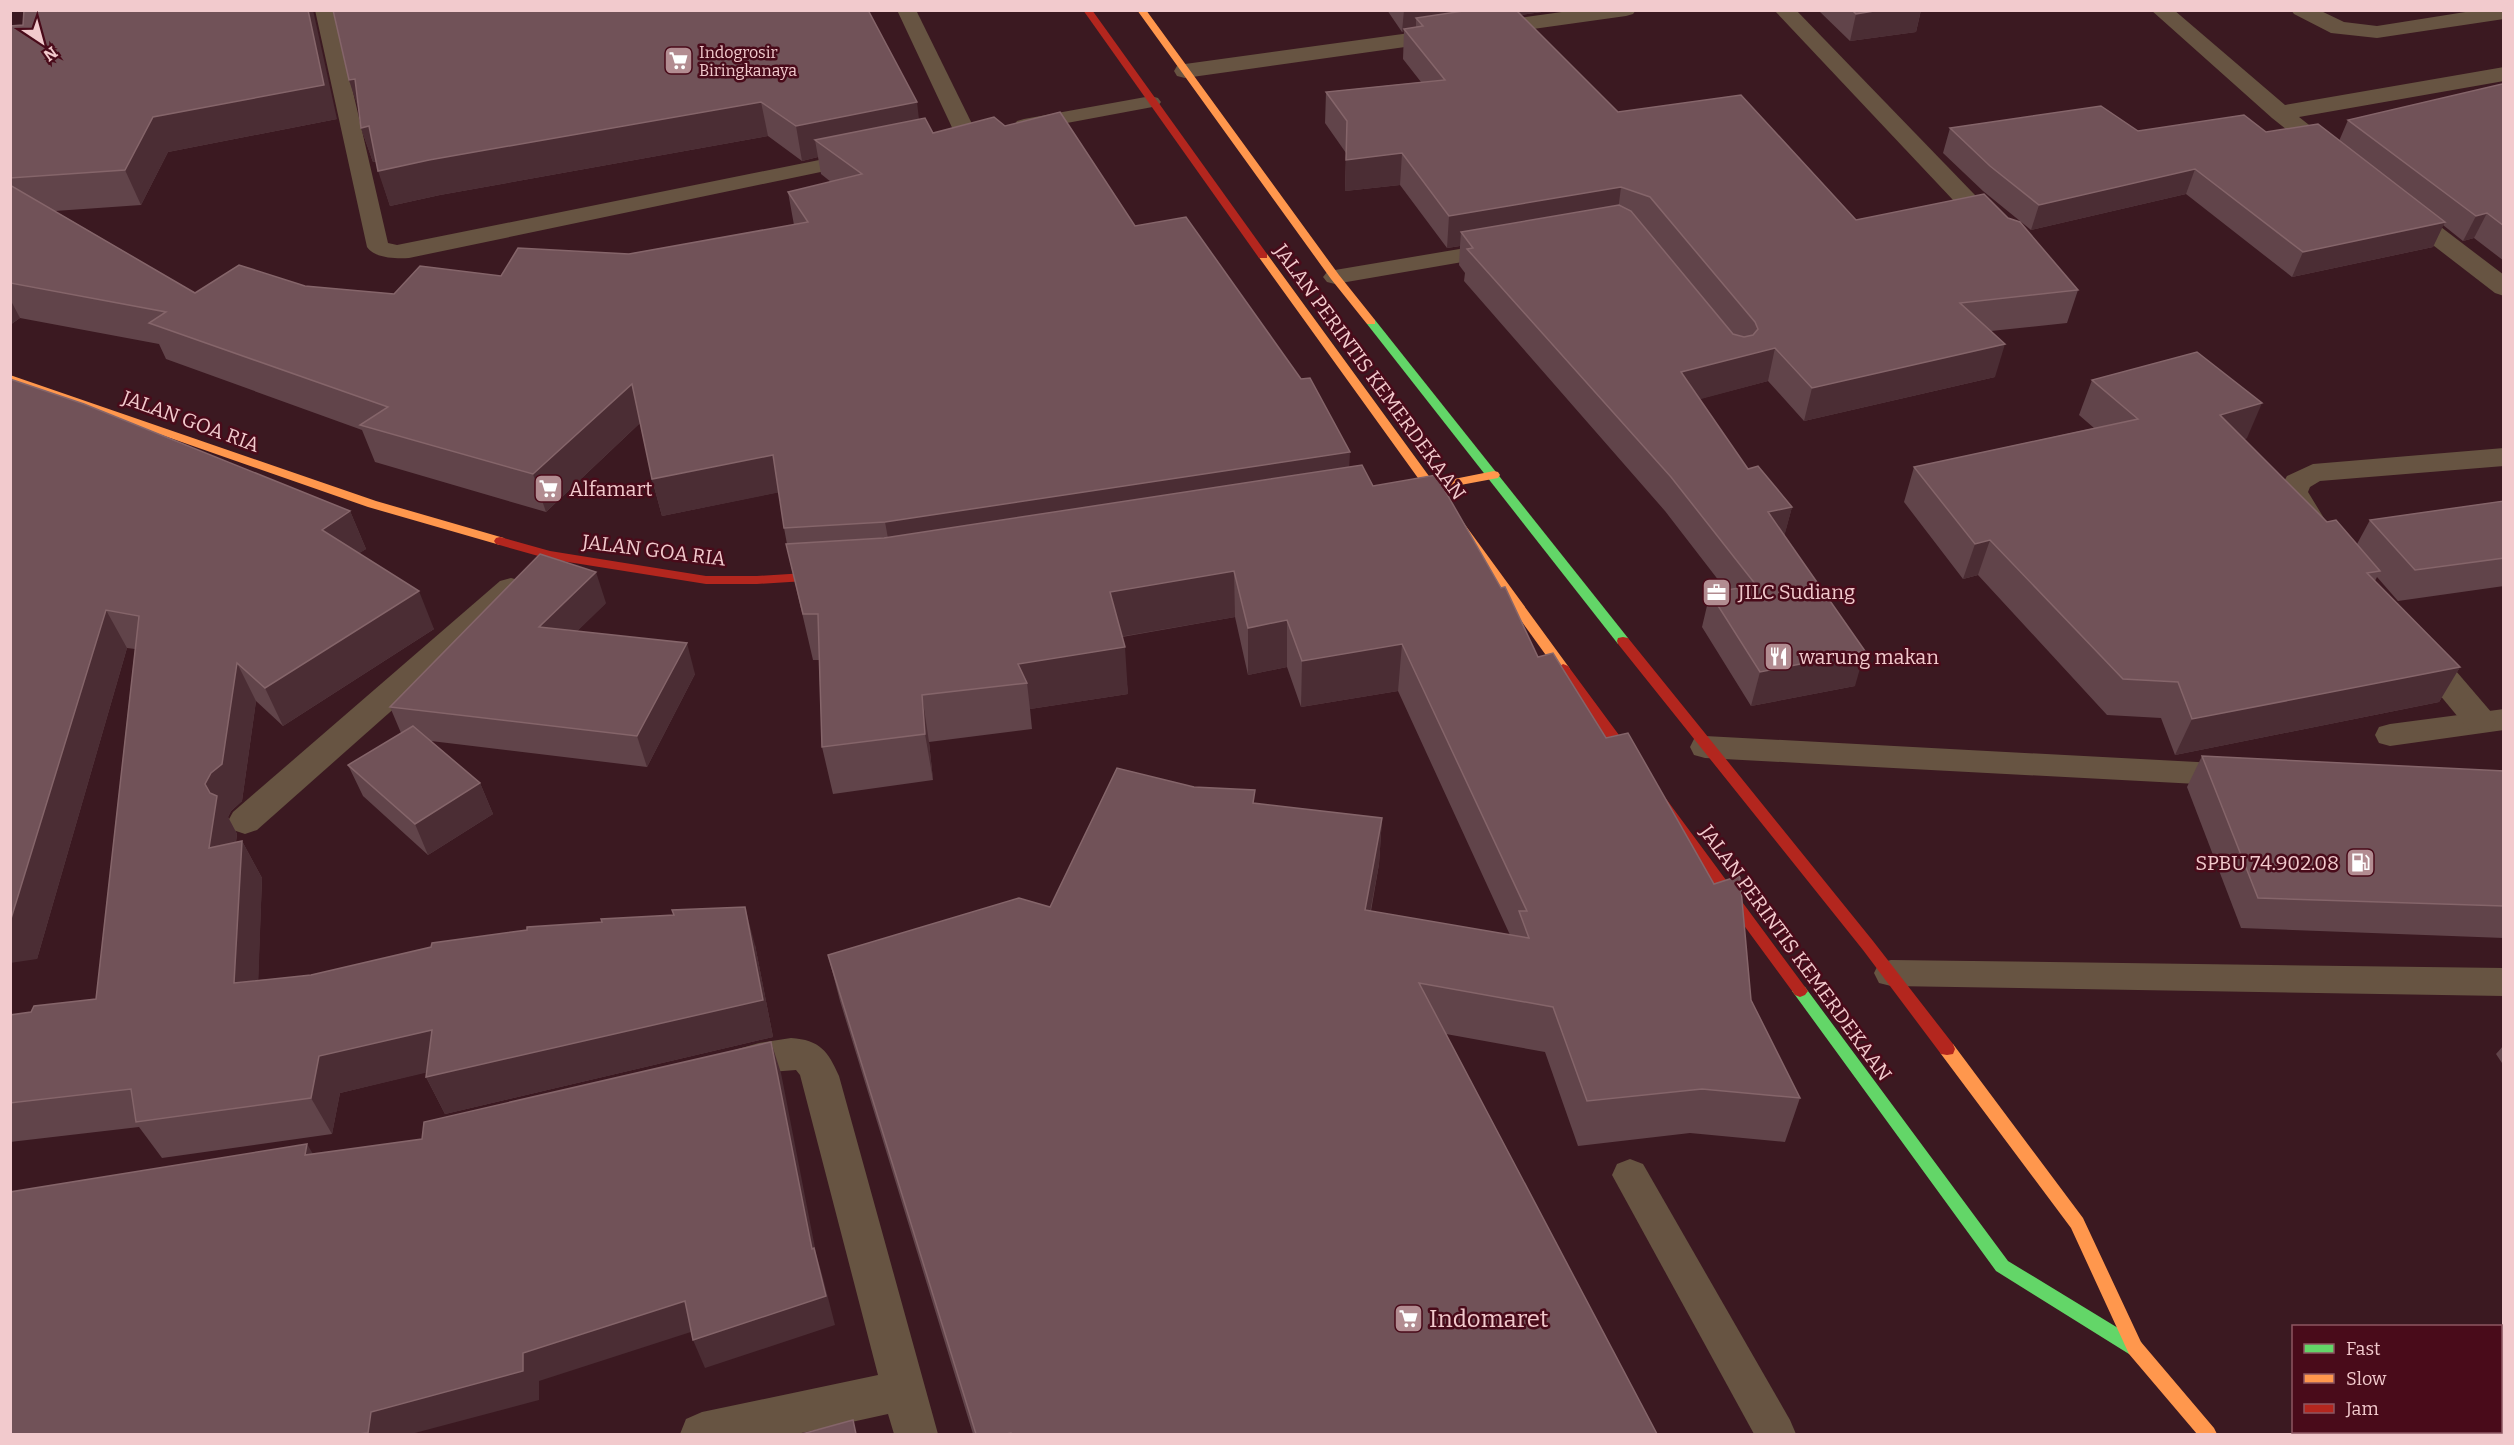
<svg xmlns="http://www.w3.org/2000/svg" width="2514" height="1445" font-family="Bitter,serif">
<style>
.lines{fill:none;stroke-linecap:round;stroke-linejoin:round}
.lane{fill:#675442;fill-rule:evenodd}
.street{fill:#675442;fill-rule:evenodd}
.fast{fill:#63d668;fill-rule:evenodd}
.slow{fill:#ff974d;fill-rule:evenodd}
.jam{fill:#b3261e;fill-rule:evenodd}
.wall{fill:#61444a}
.shaded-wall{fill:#4b2d34}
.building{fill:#715258;stroke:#85656a;stroke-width:1.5}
.labels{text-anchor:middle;stroke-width:5;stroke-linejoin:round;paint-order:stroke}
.far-poi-label{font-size:16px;fill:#f2cacd;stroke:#490b1a;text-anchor:start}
.street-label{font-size:20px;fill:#f2cacd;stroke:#490b1a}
.poi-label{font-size:20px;fill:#f2cacd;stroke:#490b1a;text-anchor:start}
.near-poi-label{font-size:24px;fill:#f2cacd;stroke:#490b1a;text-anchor:start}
</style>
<rect width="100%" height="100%" fill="#3b1921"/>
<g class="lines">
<g class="lane">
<path d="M315,10H334L388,243L397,245L859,152L867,153L870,158L867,163L859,164L409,258C396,259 374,258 367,247Z"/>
<polygon points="897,10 916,10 978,136 974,140 967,142 960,140 956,136"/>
<polygon points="1151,96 1158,98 1161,102 1158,106 1024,131 1017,129 1014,125 1017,121 1024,119"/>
<polygon points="1501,242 1509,244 1512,249 1509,254 1335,284 1327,282 1323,277 1327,272 1335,270"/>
<polygon points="2504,709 2504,730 2390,746 2379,743 2375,735 2379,727 2390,724"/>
<polygon points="1705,736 2235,764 2246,767 2250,775 2246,783 2235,786 1705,758 1694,755 1690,747 1694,739"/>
<polygon points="1891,960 2504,968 2504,996 1891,986 1879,983 1874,973 1879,963"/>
<polygon points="1630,1159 1643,1164 1790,1420 1796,1434 1754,1434 1612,1175 1617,1164"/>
</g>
<g class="street">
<polygon points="1576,10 1636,10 1633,14 1626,16 1185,78 1177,76 1174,71 1177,66 1185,64"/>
<polygon points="1774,10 1796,10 2004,225 2007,230 2004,235 1995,237 1986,235"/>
<polygon points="2151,10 2174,10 2285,105 2504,67 2504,81 2299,117 2342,151 2346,156 2342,161 2334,163 2326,161 2272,118"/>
<polygon points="2291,10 2319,10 2344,22 2377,26 2478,10 2504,10 2504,19 2377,38 2331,33 2294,14"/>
<polygon points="2403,203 2412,205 2504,275 2504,296 2495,293 2394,215 2391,210 2394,205"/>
<polygon points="2504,448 2504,466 2320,481 2310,487 2308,492 2330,528 2326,535 2315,537 2304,535 2278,492 2287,476 2313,464"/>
<polygon points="511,578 522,581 526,588 522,595 257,830 245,834 233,830 228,821 233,812 500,581"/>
<polygon points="2421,640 2432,643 2492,713 2496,721 2492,729 2480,733 2468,729 2410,659 2405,651 2410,643"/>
<path d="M791,1038C820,1040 828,1051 839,1076L938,1434H894L888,1414L797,1434H680L686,1419L702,1412L878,1375L800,1075L796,1070L770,1072L731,1082L717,1077L712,1066L717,1055L759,1043Z"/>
</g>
<g class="fast">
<polygon points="1371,319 1375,320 1628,638 1629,641 1628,644 1618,644 1367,324 1367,320"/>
<polygon points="1800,985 1805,987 2008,1261 2141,1342 2144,1348 2141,1354 2135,1356 2129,1354 1996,1271 1795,995 1792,991 1795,987"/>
</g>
<g class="slow">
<polygon points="1137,10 1146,10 1339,275 1375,320 1375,324 1367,324 1331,279"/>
<polygon points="1263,253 1267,254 1434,483 1494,471 1498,472 1500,475 1498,478 1439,489 1568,666 1570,669 1568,672 1558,672 1428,491 1394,496 1392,493 1394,490 1423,485 1258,256"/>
<polygon points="10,375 376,501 504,538 506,541 500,545 368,507 10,382"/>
<polygon points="1947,1043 1953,1044 2083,1218 2141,1342 2214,1428 2217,1434 2197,1434 2129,1354 2071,1228 1941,1054 1939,1049 1941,1044"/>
</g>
<g class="jam">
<polygon points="1083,10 1092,10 1267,254 1267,258 1259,258"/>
<polygon points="500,537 550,551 706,576 757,576 837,571 843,575 837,579 757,584 706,584 549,559 496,544 494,541 496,538"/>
<polygon points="1623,637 1628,638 1873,941 1953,1044 1955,1049 1953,1054 1947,1055 1941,1054 1863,950 1618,644 1617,641 1618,638"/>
<polygon points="1563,664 1568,666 1805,987 1808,991 1805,995 1800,997 1795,995 1558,672 1556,669"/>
</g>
</g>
<g class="wall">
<polygon points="333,10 919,119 933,133 1135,226 1349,467 1373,486 1538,657 1751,1000 1800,1098 1785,1142 1690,1133 1578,1146 1545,1052 1446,1034 1657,1434 973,1434 840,1001 828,955 1050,907 1255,804 1382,818 1379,864 1371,911 1510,935 1398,691 1301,707 1287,667 1248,675 1235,617 1122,637 1128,694 1030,709 1032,729 929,742 933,780 833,794 822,747 819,660 813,660 786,544 787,544 784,528 779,492 662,516 652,479 640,423 546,512 375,462 362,430 166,359 159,344 20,318 10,325 10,26 23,25 337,119 168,152 141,205 55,211 195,293 305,286 394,294 501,276 794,225 788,192 831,182 821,174 818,157 802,161 768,136 440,195 390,206 376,162 373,162 361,128 359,109 349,80"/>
<polygon points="1387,10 1556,10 1521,15 1618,112 1856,220 2078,290 2067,323 1991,331 1995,377 1804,421 1768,381 1699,399 1748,469 1792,507 1784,536 1855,686 1751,706 1702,627 1710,593 1726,590 1665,511 1464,281 1465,273 1459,265 1460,246 1447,248 1400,185 1345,191 1346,153 1325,123 1326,92 1421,82 1403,59 1404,31 1402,32"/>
<polygon points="1818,10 1921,10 1916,32 1850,41"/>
<polygon points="2504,85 2504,261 2474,238 2463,241 2443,225 2433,247 2292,277 2186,194 2031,230 1983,191 1943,153 1950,128 2266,132 2339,141 2348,120"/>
<polygon points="10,379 350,511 366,549 359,553 434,629 283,726 256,701 242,801 231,811 228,817 237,834 236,842 242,841 262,878 258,980 755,945 773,1037 445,1114 426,1077 426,1072 340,1093 332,1134 162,1158 139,1127 10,1142 10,1015 31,1012 96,999 135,649 127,648 37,959"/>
<polygon points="2092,380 2247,438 2244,439 2327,522 2357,544 2370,520 2504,501 2504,586 2398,601 2377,577 2375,581 2460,667 2439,702 2175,755 2161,718 2107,715 1978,575 1963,579 1904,502 1914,467 2094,428 2079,415"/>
<polygon points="606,603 577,631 695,674 647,767 431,741 480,783 493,814 428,855 363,796 348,765 401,733 390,707"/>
<polygon points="2202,756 2504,771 2504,938 2241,928 2187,787"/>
<polygon points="2504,1045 2504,1066 2496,1054"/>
</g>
<g class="shaded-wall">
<polygon points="308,10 313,10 337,119 168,152 141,205 125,170 153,117"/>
<polygon points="1404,10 1556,10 1423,29 1423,26 1416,18 1416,30 1404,29 1404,31 1402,32"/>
<polygon points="1880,10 1921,10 1916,32 1850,41 1856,14"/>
<polygon points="355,79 360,114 349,80"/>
<polygon points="761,102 768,136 440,195 390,206 378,171 429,160"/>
<polygon points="917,102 921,137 815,140 818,157 802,161 796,126"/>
<polygon points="369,126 381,161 373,162 361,128"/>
<polygon points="1402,153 1400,185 1345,191 1346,160"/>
<polygon points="2195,169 2186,194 2031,230 2039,205"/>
<polygon points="1621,187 1617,219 1461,232 1460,246 1447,248 1449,216"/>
<polygon points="2487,213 2474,238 2463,241 2476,216"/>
<polygon points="2445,222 2433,247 2292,277 2303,252"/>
<polygon points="10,299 20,318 10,325"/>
<polygon points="2005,344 1995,377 1804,421 1812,388"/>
<polygon points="1775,348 1768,381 1675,406 1681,372"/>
<polygon points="632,384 642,421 546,512 533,474"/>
<polygon points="2262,403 2247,438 2206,450 2220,415"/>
<polygon points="1350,452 1348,489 892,560 885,522"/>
<polygon points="773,455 781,492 662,516 652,479"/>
<polygon points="1792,507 1783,541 1768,512"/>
<polygon points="350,511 366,549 338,567 322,530"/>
<polygon points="1990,540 1978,575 1963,579 1975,544"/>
<polygon points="1234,571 1235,617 1113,638 1110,592"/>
<polygon points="596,572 606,603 550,658 539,627"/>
<polygon points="419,591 434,629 283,726 265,688"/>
<polygon points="106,610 127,648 37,959 10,963 10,922"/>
<polygon points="1287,620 1287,667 1248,675 1248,628"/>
<polygon points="687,643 695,674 647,767 637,736"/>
<polygon points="1402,644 1398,691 1301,707 1302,661"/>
<polygon points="1125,647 1128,694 1030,709 1027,683 1018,664"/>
<polygon points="1865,651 1855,686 1751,706 1760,672"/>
<polygon points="237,663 256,701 242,801 231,811 228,817 237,834 230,885 209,848 205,784"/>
<polygon points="2460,667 2439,702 2175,755 2192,719"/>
<polygon points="922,695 929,742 933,780 925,734"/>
<polygon points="480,783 493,814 428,855 415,824"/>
<polygon points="1382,818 1379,864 1362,956 1365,910"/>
<polygon points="242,841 262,878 257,1019 234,983"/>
<polygon points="745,907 755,945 773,1037 445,1114 426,1077"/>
<polygon points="432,1030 450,1067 340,1093 332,1134 311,1098 319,1056"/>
<polygon points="771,1042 781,1073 816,1253 823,1278 835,1325 705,1368 693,1340 812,1249"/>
<polygon points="307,1144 325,1174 305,1155"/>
<polygon points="685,1301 697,1330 539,1381 539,1400 411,1434 369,1434 368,1433 371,1412 523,1353"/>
</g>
<g class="building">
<polygon points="24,10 308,10 324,85 153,117 125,170 10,178 10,26 23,25"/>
<polygon points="333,10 868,10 917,102 796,126 761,102 429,160 378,171 369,126 361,128 355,79 349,80"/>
<polygon points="1470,10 1516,10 1618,112 1741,95 1856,220 1984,194 2008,218 2020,222 2078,290 1960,303 2005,344 1812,388 1775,348 1681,372 1748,469 1758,466 1792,507 1768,512 1865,651 1760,672 1710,593 1756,585 1671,477 1467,249 1473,248 1461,232 1619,205 1631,211 1733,334 1744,337 1753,335 1758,329 1755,322 1650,197 1621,187 1449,216 1402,153 1346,160 1347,121 1326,92 1445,80 1404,29 1423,26 1416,18"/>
<polygon points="1852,10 1880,10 1856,14"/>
<polygon points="2502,84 2504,85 2504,226 2487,213 2476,216 2348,120"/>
<polygon points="2101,106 2138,131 2244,115 2266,132 2318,124 2445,222 2303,252 2195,169 2039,205 1990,166 1950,128"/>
<polygon points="1060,112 1135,226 1186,217 1301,379 1310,378 1350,452 885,522 784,528 773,455 652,479 632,384 533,474 360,425 388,407 149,323 166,312 10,283 10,185 195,293 239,265 305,286 394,294 420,266 501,276 518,248 629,254 808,222 788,192 862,174 815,140 925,118 933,133 994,117 1005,126"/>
<polygon points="2197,352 2262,403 2220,415 2327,522 2336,520 2380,571 2367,573 2460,667 2192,719 2178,682 2123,679 1990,540 1975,544 1914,467 2138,419 2092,380"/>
<polygon points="10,379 84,404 350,511 322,530 419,591 265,688 237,663 222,764 211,773 205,784 210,793 217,796 209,848 242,841 234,983 311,975 431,947 432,943 527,930 527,927 602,922 601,919 674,915 672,910 745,907 763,1000 426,1077 432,1030 319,1056 311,1098 136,1122 131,1089 10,1103 10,1015 31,1012 34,1006 96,999 139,616 106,610 10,922"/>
<polygon points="1362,465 1373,486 1436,475 1501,588 1505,587 1538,657 1553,653 1606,738 1628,733 1714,884 1739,876 1740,878 1751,1000 1800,1098 1702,1089 1587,1101 1553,1007 1419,983 1657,1434 1012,1434 1011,1433 1006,1434 976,1434 828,955 1019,898 1050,907 1117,768 1194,787 1255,790 1253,803 1382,818 1365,910 1529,938 1519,911 1527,911 1402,644 1302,661 1287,620 1248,628 1234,571 1110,592 1125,647 1018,664 1027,683 922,695 925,734 822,747 818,614 803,614 786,544 884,538"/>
<polygon points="2504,501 2504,558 2415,570 2370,520"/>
<polygon points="540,554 596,572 539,627 687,643 637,736 390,707"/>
<polygon points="413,726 480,783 415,824 348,765"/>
<polygon points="2202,756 2504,771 2504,906 2258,898"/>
<polygon points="771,1042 812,1249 814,1248 826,1296 693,1340 685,1301 523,1353 523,1371 371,1412 368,1433 357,1434 10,1434 10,1192 307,1144 305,1155 422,1139 424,1122"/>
<polygon points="853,1420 856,1434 802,1434"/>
</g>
<defs>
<symbol id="supermarket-square" viewBox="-11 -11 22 22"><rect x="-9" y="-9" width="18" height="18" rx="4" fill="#b28c91" stroke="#490b1a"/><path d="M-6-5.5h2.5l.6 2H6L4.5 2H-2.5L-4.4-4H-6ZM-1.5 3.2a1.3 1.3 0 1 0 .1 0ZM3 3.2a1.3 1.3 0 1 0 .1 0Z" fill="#fff"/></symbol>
<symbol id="office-square" viewBox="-11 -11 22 22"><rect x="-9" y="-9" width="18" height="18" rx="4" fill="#b28c91" stroke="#490b1a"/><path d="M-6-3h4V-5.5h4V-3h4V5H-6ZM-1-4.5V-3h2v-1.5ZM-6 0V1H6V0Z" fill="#fff"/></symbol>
<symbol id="restaurant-square" viewBox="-11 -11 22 22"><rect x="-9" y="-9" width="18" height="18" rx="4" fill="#b28c91" stroke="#490b1a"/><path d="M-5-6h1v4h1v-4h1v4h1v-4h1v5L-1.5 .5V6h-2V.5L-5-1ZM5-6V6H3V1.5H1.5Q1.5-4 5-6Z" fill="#fff"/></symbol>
<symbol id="fuel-square" viewBox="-11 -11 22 22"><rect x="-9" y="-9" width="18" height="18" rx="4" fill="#b28c91" stroke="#490b1a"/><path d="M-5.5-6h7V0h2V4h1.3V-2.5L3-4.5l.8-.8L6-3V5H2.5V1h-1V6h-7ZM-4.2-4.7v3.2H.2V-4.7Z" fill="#fff"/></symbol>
</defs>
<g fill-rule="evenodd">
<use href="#supermarket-square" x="662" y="44" width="33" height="33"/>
<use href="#supermarket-square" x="532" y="472" width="33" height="33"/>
<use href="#office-square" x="1700" y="576" width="33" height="33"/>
<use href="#restaurant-square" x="1762" y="640" width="33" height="33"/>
<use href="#fuel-square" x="2344" y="846" width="33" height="33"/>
<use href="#supermarket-square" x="1392" y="1302" width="33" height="33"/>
</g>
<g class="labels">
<g class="far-poi-label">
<text x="699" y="58">Indogrosir<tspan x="699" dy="18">Biringkanaya</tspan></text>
</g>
<g class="street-label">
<text transform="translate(1370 372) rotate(54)" y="7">JALAN PERINTIS KEMERDEKAAN</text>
<text transform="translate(191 421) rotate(20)" y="7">JALAN GOA RIA</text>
<text transform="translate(654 550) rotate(7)" y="7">JALAN GOA RIA</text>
<text transform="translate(1796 953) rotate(54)" y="7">JALAN PERINTIS KEMERDEKAAN</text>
</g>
<g class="poi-label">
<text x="569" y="496">Alfamart</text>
<text x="1738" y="599">JILC Sudiang</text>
<text x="1799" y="664">warung makan</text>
<text x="2339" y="870" text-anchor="end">SPBU 74.902.08</text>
</g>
<g class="near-poi-label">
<text x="1429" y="1327">Indomaret</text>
</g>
</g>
<rect width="2514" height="1445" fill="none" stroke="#f2cacd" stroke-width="24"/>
<rect x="2292" y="1325" width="210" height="108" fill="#490b1a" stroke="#8d5762" stroke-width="1.5"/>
<rect x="2304" y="1344" width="30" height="9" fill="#63d668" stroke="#8d5762" stroke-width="1.5"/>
<text x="2346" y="1355" font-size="18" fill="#f2cacd">Fast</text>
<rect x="2304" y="1374" width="30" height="9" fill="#ff974d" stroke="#8d5762" stroke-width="1.5"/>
<text x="2346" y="1385" font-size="18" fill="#f2cacd">Slow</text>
<rect x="2304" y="1404" width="30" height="9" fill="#b3261e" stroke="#8d5762" stroke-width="1.5"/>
<text x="2346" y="1415" font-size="18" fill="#f2cacd">Jam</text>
<g transform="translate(42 42) rotate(144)" stroke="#490b1a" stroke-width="4.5" paint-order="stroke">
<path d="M0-4.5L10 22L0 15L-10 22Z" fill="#f2cacd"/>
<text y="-9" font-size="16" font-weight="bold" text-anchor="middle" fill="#f2cacd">N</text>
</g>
</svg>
